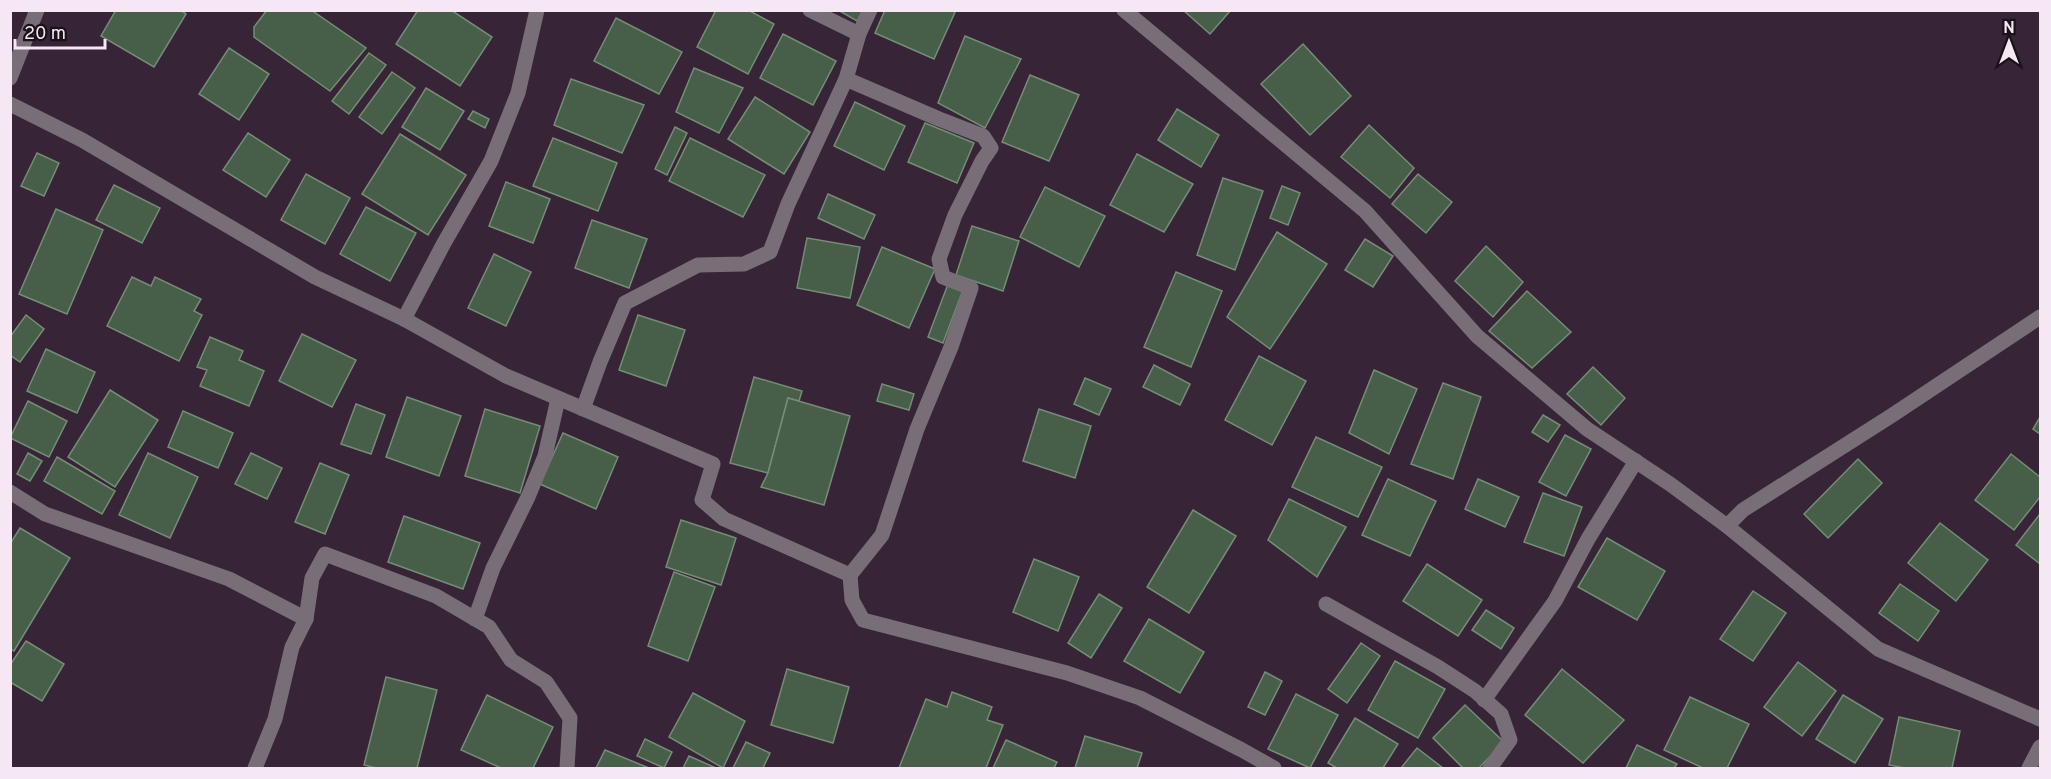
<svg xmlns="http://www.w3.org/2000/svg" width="2051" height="779" font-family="Overpass,sans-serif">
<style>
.building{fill:#475e48;stroke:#758d76;stroke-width:1.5}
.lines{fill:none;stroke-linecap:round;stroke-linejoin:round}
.path{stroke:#817080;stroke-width:4;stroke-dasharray:6 3;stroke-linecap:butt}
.minor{stroke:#786e78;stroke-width:15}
</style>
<rect width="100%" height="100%" fill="#372437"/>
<g class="building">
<polygon points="116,10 180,10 186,14 154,67 101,36"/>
<polygon points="267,10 311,10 366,48 330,91 254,37 254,27"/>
<polygon points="418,10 451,10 492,37 460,86 396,44"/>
<polygon points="716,10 748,10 774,24 748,74 697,47"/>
<polygon points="838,10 863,10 857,21"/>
<polygon points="885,10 956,10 934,59 875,33"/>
<polygon points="1183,10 1231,10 1210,34"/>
<polygon points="616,18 682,52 659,94 594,61"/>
<polygon points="783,34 836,61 813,105 760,78"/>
<polygon points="965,36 1021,59 985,128 938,103"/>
<polygon points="1303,44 1351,96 1310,135 1261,84"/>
<polygon points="229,48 269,74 239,120 199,94"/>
<polygon points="369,53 386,65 349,114 332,101"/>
<polygon points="694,68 743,88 719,133 676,112"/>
<polygon points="392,72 415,88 382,134 359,117"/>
<polygon points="1030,75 1079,95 1049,161 1002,142"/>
<polygon points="571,79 644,105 622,153 554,125"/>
<polygon points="426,88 464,111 440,150 402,127"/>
<polygon points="755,97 810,132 784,174 728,139"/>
<polygon points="855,102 905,126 884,170 834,146"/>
<polygon points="1177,109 1219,135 1201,167 1158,140"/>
<polygon points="473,111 489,119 485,128 468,119"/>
<polygon points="925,123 974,143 957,183 908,162"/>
<polygon points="1369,125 1414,168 1390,198 1341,157"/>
<polygon points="675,127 687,133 667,175 655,169"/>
<polygon points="248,133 290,160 266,197 223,170"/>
<polygon points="400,134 466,175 428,235 362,194"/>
<polygon points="553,138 617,163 598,211 533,186"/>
<polygon points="690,138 765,175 743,217 669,181"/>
<polygon points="37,153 59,163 44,196 21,186"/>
<polygon points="1137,154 1193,184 1164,232 1110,205"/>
<polygon points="306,174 350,198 325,244 281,220"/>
<polygon points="1418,174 1452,202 1426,233 1392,204"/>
<polygon points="1223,178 1263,191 1235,270 1197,255"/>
<polygon points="506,182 550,199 533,243 489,226"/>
<polygon points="114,185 160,208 142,243 96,220"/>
<polygon points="1282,186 1300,193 1288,225 1270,218"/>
<polygon points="1045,187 1105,216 1079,267 1020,237"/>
<polygon points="828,194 875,215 864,239 818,218"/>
<polygon points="366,207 416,233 390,281 340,254"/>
<polygon points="56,209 103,230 67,314 19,294"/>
<polygon points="592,220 647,239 629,288 575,268"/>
<polygon points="972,226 1019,241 1003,291 956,275"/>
<polygon points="1277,232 1327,264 1270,349 1227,317"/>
<polygon points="807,238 860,247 850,298 797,288"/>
<polygon points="1365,239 1393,256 1373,287 1345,270"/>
<polygon points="1486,246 1523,282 1493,317 1455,281"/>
<polygon points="882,247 935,269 909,328 857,305"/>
<polygon points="494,254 531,272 506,326 468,308"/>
<polygon points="1176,272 1222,291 1191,367 1144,347"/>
<polygon points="132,277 151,286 155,277 201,299 194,311 202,315 179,361 107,326"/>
<polygon points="948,284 963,290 943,343 928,337"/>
<polygon points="1527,291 1571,332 1532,368 1489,331"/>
<polygon points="26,315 44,329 20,362 10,355 10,337"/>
<polygon points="638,315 685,330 666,386 619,370"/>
<polygon points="302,334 356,360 332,407 279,381"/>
<polygon points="210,337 243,351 239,360 264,371 249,406 200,386 207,370 197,367"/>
<polygon points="46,349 95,372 77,413 27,391"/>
<polygon points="1259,356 1306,381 1272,445 1225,420"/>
<polygon points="1154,365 1190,384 1180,405 1143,387"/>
<polygon points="1593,367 1625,398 1601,425 1567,394"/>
<polygon points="1374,370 1417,389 1389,454 1349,433"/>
<polygon points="754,377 802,391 799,401 788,398 768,473 730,463"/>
<polygon points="1085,378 1111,389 1099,415 1074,404"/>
<polygon points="1443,383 1481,397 1453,479 1411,464"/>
<polygon points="882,384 914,394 909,410 877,401"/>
<polygon points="110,390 158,420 115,487 68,457"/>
<polygon points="407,397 461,416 439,476 386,457"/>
<polygon points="788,398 850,416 824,505 761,487 768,473"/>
<polygon points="28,401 67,421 49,457 10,438"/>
<polygon points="356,404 385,415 371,454 341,444"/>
<polygon points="485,409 540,426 520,493 465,476"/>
<polygon points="1039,409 1091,426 1075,478 1023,461"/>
<polygon points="183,411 233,433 218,468 168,447"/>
<polygon points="1543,415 1560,425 1548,442 1532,432"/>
<polygon points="2040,417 2040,434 2033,429"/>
<polygon points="563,433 618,457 596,509 540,484"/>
<polygon points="1565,435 1591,449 1566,496 1539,482"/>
<polygon points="1316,437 1382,467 1358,517 1292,487"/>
<polygon points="28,453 42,461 30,481 17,474"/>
<polygon points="148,453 198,477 170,538 119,515"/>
<polygon points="251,453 282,468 267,499 235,484"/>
<polygon points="2011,454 2040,477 2040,497 2014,530 1975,500"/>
<polygon points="57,457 115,491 102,514 44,481"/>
<polygon points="1858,459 1882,483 1828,538 1804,514"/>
<polygon points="320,463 349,475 325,534 295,522"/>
<polygon points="1388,479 1436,501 1410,556 1362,535"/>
<polygon points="1478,479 1519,497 1505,527 1465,509"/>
<polygon points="1543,493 1582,507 1564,556 1524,542"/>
<polygon points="1289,499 1346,527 1317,577 1268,540"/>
<polygon points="1193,510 1236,536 1189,613 1147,587"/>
<polygon points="2040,514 2040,564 2016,545"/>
<polygon points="404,516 480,543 463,589 388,562"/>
<polygon points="681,520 736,538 721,585 666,567"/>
<polygon points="1940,523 1988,560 1956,601 1908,563"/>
<polygon points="20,528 70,558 14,651 10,649 10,544"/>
<polygon points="1607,538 1665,571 1637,620 1578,587"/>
<polygon points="1034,559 1079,577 1058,631 1013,612"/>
<polygon points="1427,564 1482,600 1458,636 1403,601"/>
<polygon points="674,572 715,587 688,661 648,646"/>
<polygon points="1900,584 1939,611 1918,641 1879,613"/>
<polygon points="1753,591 1786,613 1753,661 1720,639"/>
<polygon points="1099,594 1122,608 1091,658 1068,643"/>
<polygon points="1486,610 1514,628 1501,649 1472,630"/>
<polygon points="1149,619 1204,652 1180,693 1124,661"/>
<polygon points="26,641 64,664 42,701 10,682 10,665"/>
<polygon points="1361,643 1380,656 1347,703 1328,689"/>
<polygon points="1395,661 1445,689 1418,738 1368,710"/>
<polygon points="1798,662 1836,691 1802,736 1764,707"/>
<polygon points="787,669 849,687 833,743 771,725"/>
<polygon points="1562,669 1624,720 1583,763 1525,715"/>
<polygon points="1265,672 1282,681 1265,715 1248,707"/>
<polygon points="386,677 437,690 417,768 376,768 364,765"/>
<polygon points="952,692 992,707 987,720 1003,725 986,768 899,768 926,699 947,707"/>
<polygon points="693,693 745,721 723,768 669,737"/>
<polygon points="1296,694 1338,715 1310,768 1268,749"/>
<polygon points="487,695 553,727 533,768 501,768 461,750"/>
<polygon points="1843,695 1883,719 1855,763 1816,739"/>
<polygon points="1690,697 1749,724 1727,768 1703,768 1664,750"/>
<polygon points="1465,705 1504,742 1479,768 1463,768 1433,738"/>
<polygon points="1899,717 1960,731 1952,768 1905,768 1889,765"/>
<polygon points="1355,718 1398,744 1383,768 1337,768 1328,763"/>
<polygon points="1085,736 1142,753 1137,768 1075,768"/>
<polygon points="645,739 672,752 664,768 637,756"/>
<polygon points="1006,740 1057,762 1054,768 993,768"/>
<polygon points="746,742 770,753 763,768 733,768"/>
<polygon points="1637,745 1677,764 1674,768 1626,768"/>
<polygon points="1417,748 1443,768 1401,768"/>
<polygon points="605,750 649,768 596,768"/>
<polygon points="689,756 716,768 683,768"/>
</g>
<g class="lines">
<polyline class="path" points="2039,10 2040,11"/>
<g class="minor">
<polyline points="810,10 859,34 870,10"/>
<polyline points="1124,10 1365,211 1477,336 1587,429 1670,484 1727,526 1878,649 2040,719"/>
<polyline points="10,78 37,10"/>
<polyline points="846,79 939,119 983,136 991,148 982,161 955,215 939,259 943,277 971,288 951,347 917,429 882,535 850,575"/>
<polyline points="10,104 82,140 315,277 404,319 506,376 713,464 702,500 724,519 850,575 852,600 863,620 1067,673 1140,698 1242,750 1274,768"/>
<polyline points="404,319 444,243 491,161 518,93 537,10"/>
<polyline points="583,409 600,362 625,303 698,265 744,264 770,252 788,204 846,79 859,34"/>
<polyline points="10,492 45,514 229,579 306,619"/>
<polyline points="1727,526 1743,510 1891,416 2040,317"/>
<polyline points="1326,604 1438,667 1475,691 1501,714 1510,740 1490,768"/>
<polyline points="475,619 493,568 528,497 545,456 558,399"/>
<polyline points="1484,700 1555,601 1588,539 1636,461"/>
<polyline points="255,768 275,719 292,647 306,619 312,578 325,554 436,596 489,627 511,660 546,682 570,718 567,768"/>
<polyline points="2029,768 2040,747"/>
</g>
</g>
<rect width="2051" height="779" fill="none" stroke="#f5e8f4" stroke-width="24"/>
<g transform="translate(2009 42)" stroke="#1a1119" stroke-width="4.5" paint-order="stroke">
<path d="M0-4.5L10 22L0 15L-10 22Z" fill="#f5e8f4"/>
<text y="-9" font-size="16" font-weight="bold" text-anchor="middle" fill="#f5e8f4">N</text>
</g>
<path d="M15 39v9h90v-9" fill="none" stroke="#f5e8f4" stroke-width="3"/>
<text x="24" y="39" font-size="18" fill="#f5e8f4" stroke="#1a1119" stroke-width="4.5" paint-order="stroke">20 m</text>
</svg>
